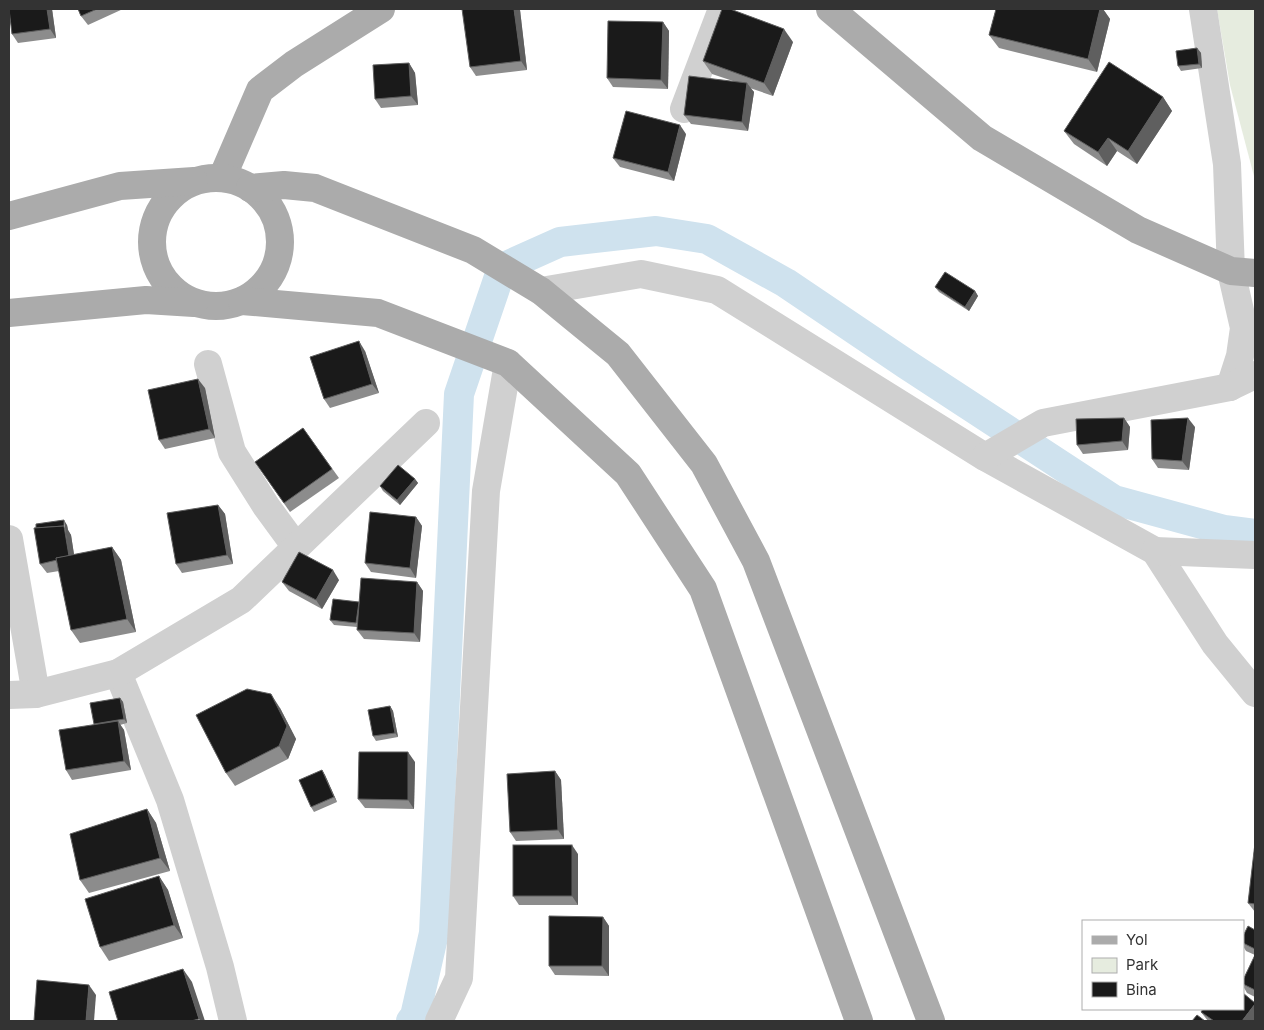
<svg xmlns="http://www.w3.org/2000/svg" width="1264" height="1030" font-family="Inter,sans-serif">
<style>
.green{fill:#e6ecdf}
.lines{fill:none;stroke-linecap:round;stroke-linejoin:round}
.canal{stroke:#cfe2ee;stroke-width:30}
.minor{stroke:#d0d0d0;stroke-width:28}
.major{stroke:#ababab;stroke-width:28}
.wall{fill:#8c8c8c}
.shaded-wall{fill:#5f5f5f}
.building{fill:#1a1a1a;stroke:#5f5f5f}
</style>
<rect width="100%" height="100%" fill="#fff"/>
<polygon class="green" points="1217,9 1255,9 1255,180 1230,85"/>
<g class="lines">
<polyline class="canal" points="411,1021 415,1016 434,933 459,394 502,268 560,242 656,231 707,239 786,283 906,364 1114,500 1224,530 1255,534"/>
<g class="minor">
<polyline points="1203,9 1227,164 1231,271 1244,328 1240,356 1230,387"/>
<polyline points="684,109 722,9"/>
<polyline points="541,291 641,274 717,290 985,457 1155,551 1215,644 1255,693"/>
<polyline points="208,364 232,452 266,506 296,547"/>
<polyline points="985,457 1043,423 1230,387 1255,375"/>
<polyline points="9,539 36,694"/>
<polyline points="1155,551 1255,555"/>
<polyline points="118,673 170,800 220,967 233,1021"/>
<polyline points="9,695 36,694 118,673 241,600 426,423"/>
<polyline points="439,1021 459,978 486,491 508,363"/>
</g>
<g class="major">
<polyline points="830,9 982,138 1138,230 1231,271 1255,273"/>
<polyline points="222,178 260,90 294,64 381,9"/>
<circle cx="216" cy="242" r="64"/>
<polyline points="250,188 284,185 315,188 473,250 541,291 618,354 704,464 756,561 931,1021"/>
<polyline points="9,216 120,186 194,181"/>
<polyline points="242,301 378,313 508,363 628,474 703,589 859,1021"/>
<polyline points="9,313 146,300 194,303"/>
</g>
</g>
<g class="wall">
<polygon points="9,9 52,9 56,38 18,43 12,34"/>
<polygon points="78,9 123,9 88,25 81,16"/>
<polygon points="996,9 1103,9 1110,19 1097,72 999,48 989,35"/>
<polygon points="520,10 527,70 476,76 470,67"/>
<polygon points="663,22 669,31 668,89 613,87 607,78"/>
<polygon points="793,42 773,96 750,88 754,92 748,131 691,124 684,115 733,81 712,74 703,61"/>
<polygon points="1197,48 1201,53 1202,68 1181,71 1178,66"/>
<polygon points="409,63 415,73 418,105 381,108 375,99"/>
<polygon points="1163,97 1172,111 1137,164 1117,151 1107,166 1074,144 1064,131"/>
<polygon points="686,134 674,181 620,167 613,158"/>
<polygon points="935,287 975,291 978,296 969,311 939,292"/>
<polygon points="365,351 379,393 330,408 324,399"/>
<polygon points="205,388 215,438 165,449 159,440"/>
<polygon points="1124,418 1130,427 1128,450 1083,454 1077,445"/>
<polygon points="1195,427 1189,470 1158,468 1152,459"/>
<polygon points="303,428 339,478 290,512 255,462"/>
<polygon points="415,479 418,483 400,505 383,491 380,486"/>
<polygon points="218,505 225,514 233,564 182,573 176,564"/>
<polygon points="416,517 422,526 416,578 371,572 365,563"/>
<polygon points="67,525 68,530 71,535 74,555 112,547 121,560 136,632 80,643 71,630 59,571 47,573 40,564"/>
<polygon points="339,580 322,609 289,591 282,582"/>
<polygon points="417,582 423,591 420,642 364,639 357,630 357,627 334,625 330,620 359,602"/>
<polygon points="120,698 123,702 127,723 120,725 124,730 131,770 72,780 66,770 94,725 94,724"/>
<polygon points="390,706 393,711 398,737 376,741 373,736"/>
<polygon points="280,708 296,739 288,759 235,786 226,773"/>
<polygon points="415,762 414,809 365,808 358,799"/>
<polygon points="322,770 325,775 337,802 314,812 311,807"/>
<polygon points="555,771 561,780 564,839 516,841 510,832"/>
<polygon points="147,809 156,823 170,871 89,893 80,880"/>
<polygon points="1255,843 1255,912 1248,903"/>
<polygon points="578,854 578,905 519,905 513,896"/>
<polygon points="159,876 168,890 183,938 109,961 100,947"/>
<polygon points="603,917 609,926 609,976 555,975 549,966"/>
<polygon points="1255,930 1255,997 1247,993 1243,986 1243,980 1255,955 1246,951 1243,946 1243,936"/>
<polygon points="1201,1012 1255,1021 1208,1021"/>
</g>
<g class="shaded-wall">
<polygon points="47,9 52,9 56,38 50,29"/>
<polygon points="514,9 519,9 520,10 527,70 521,61"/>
<polygon points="1100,9 1103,9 1110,19 1097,72 1088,59"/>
<polygon points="663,22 669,31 668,89 661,80"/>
<polygon points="784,29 793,42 773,96 764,83"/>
<polygon points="1197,48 1201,53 1202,68 1199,64"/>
<polygon points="409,63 415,73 418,105 411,96"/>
<polygon points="747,83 754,92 748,131 742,122"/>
<polygon points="1163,97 1172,111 1137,164 1128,151"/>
<polygon points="680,125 686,134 674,181 668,172"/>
<polygon points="1108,138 1117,151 1107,166 1098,152"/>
<polygon points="975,291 978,296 969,311 965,307"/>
<polygon points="359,341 365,351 379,393 372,384"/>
<polygon points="198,379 205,388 215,438 209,429"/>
<polygon points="1124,418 1130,427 1128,450 1122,441"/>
<polygon points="1188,418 1195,427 1189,470 1182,461"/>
<polygon points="415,479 418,483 400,505 397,500"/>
<polygon points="218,505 225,514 233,564 227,555"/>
<polygon points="416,517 422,526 416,578 410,568"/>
<polygon points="64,520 67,525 68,530 71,535 76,567 69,557"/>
<polygon points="112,547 121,560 136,632 127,619"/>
<polygon points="333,570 339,580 322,609 316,600"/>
<polygon points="417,582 423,591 420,642 414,633"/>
<polygon points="271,694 280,708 296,739 288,759 279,746"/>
<polygon points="120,698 123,702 127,723 124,719"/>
<polygon points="390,706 393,711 398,737 395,733"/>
<polygon points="118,721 124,730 131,770 124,761"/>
<polygon points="408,752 415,762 414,809 408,800"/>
<polygon points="322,770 325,775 337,802 334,797"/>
<polygon points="555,771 561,780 564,839 558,830"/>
<polygon points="147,809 156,823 170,871 160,858"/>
<polygon points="572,845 578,854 578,905 572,896"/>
<polygon points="159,876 168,890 183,938 174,925"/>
<polygon points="603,917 609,926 609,976 602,966"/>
<polygon points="183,969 192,982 205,1021 200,1021 199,1019"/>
<polygon points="89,985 96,995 94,1021 86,1021"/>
<polygon points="1255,1004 1255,1021 1242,1021"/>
</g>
<g class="building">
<polygon points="9,9 47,9 50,29 12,34"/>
<polygon points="78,9 97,9 81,16"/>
<polygon points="462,9 514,9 521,61 470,67"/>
<polygon points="722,9 730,9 784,29 764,83 703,61"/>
<polygon points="996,9 1100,9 1088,59 989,35"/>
<polygon points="608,21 663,22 661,80 607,78"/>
<polygon points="1197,48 1199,64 1178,66 1176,51"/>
<polygon points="1109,62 1163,97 1128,151 1108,138 1098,152 1064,131"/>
<polygon points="409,63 411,96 375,99 373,65"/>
<polygon points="689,76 747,83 742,122 684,115"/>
<polygon points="626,111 680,125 668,172 613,158"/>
<polygon points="945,272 975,291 965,307 935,287"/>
<polygon points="359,341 372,384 324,399 310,357"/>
<polygon points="198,379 209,429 159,440 148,390"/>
<polygon points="1124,418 1122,441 1077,445 1076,419"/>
<polygon points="1188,418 1182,461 1152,459 1151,420"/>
<polygon points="303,428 332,469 284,503 255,462"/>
<polygon points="398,465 415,479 397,500 380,486"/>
<polygon points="218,505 227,555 176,564 167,513"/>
<polygon points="370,512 416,517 410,568 365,563"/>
<polygon points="64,520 64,526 36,528 36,524"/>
<polygon points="64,526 69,556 56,558 57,560 40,564 34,528"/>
<polygon points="112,547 127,619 71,630 56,558"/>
<polygon points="299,552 333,570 316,600 282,582"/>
<polygon points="361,578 417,582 414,633 357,630"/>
<polygon points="333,599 359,602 356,623 330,620"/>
<polygon points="247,689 271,694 287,726 279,746 226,773 196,715"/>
<polygon points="120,698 124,719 94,724 90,703"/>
<polygon points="390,706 395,733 373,736 368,710"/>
<polygon points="118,721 124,761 66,770 59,730"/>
<polygon points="359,752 408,752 408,800 358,799"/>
<polygon points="322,770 334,797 311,807 299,780"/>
<polygon points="555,771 558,830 510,832 507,774"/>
<polygon points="147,809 160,858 80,880 70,834"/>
<polygon points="1255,843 1255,904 1248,903"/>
<rect x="513" y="845" width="59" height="51"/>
<polygon points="159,876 174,925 100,947 85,899"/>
<polygon points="549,916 603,917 602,966 549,966"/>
<polygon points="1248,926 1255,930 1255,949 1243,943 1243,936"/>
<polygon points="1255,955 1255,990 1243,984 1243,980"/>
<polygon points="183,969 199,1019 191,1021 118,1021 109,992"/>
<polygon points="37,980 89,985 86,1021 34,1021"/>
<polygon points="1243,993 1255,1003 1255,1004 1242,1021 1214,1021 1201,1012 1203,1009 1243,1009"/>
<polygon points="1197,1015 1205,1021 1192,1021"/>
</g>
<rect width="1264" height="1030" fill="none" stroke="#333333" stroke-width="20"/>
<rect x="1082" y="920" width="162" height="90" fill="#ffffff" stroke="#adadad"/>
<rect x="1092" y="936" width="25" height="8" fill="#ababab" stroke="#adadad"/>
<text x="1126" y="945" font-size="15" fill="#333333">Yol</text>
<rect x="1092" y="958" width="25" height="15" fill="#e6ecdf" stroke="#adadad"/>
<text x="1126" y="970" font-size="15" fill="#333333">Park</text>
<rect x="1092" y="982" width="25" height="15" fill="#1a1a1a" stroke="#adadad"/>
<text x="1126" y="995" font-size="15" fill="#333333">Bina</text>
</svg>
